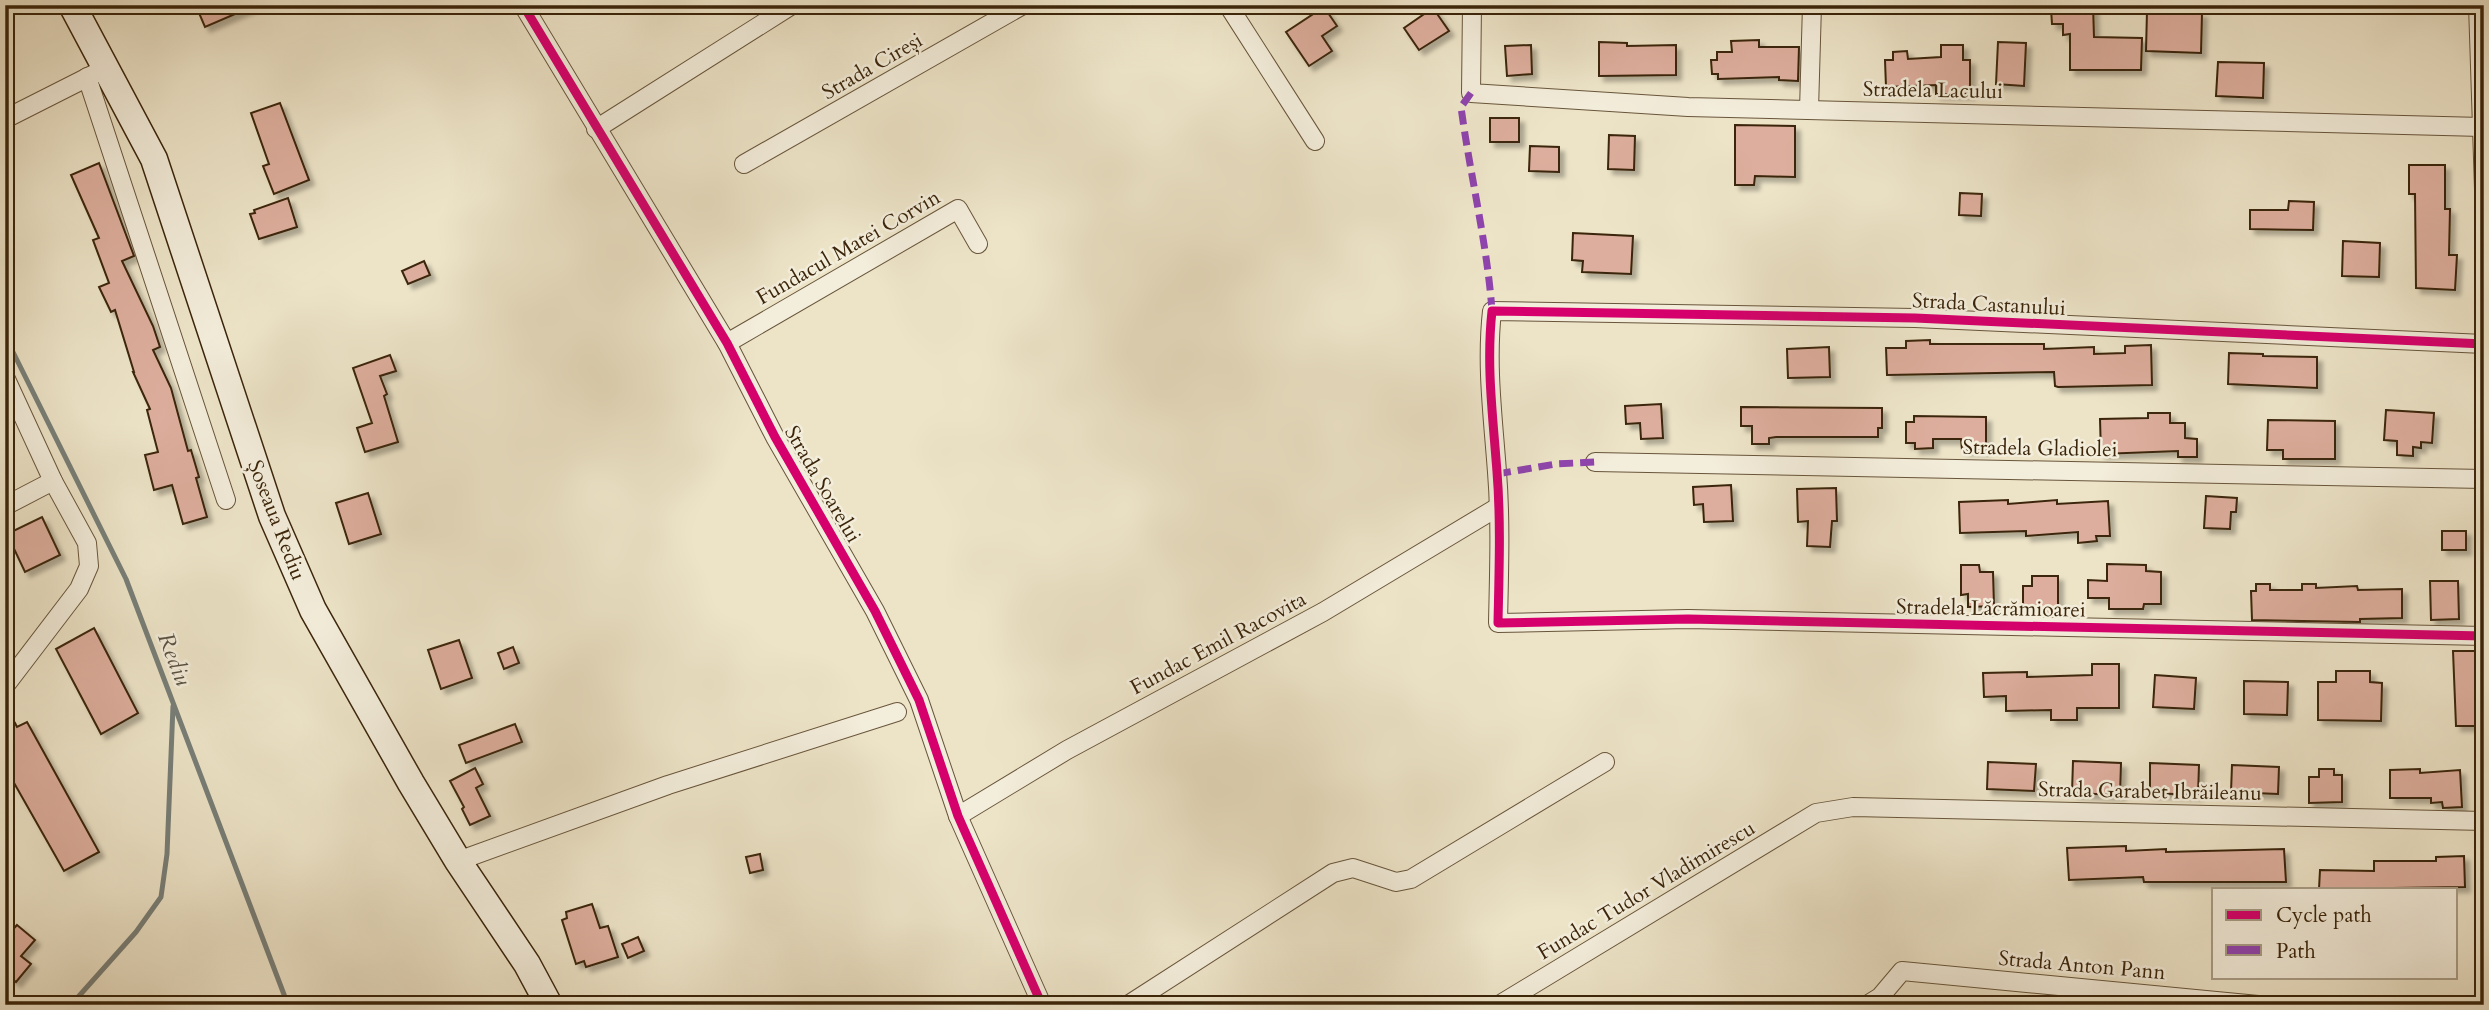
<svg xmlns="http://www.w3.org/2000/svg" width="2489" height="1010" font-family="Cardo,serif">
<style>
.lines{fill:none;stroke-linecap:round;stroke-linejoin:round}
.stream{stroke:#787f78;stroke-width:5}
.building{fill:#ddae9d;stroke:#3b250a;stroke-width:2;filter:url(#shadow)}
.minor-casing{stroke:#68553a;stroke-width:20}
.secondary-casing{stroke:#3b250a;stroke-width:29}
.minor{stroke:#f3eddb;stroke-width:18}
.secondary{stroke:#f3eddb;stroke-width:26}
.quiet{stroke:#8e44ad;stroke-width:7;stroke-dasharray:14 7;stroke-linecap:butt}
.cycleway-casing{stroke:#f3eddb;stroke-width:13}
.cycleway{stroke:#d6006c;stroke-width:9}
.labels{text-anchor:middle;stroke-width:5;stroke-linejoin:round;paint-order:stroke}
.street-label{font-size:21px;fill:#3b250a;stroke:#f3eddb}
.water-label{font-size:23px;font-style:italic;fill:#595241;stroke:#f3eddb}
</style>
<defs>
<filter id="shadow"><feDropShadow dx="5" dy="5" stdDeviation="2" flood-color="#0004"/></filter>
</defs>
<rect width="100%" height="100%" fill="#ede4c8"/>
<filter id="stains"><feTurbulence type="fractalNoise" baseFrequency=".00286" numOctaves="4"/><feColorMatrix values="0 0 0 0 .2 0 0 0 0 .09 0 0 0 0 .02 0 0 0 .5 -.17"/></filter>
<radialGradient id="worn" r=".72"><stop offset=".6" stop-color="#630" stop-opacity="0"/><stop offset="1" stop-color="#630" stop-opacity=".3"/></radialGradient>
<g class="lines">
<g class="stream">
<polyline points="5,336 126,579 288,1005"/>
<polyline points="71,1005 136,932 161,897 167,854 173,706"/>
</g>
</g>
<g class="building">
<polygon points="206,5 256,5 205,27 199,13 207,9"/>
<polygon points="2062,5 2093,5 2094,37 2142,38 2141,70 2070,70 2070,34 2063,35 2063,24 2052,24 2051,9 2063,9"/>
<polygon points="1324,7 1337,26 1322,36 1332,51 1309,66 1286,32"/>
<polygon points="1433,8 1449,31 1419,50 1404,28"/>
<polygon points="2147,11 2202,13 2201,53 2146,51"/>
<polygon points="1759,40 1759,47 1799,47 1798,81 1779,80 1779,77 1718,79 1718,74 1712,74 1711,60 1717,60 1717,52 1732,52 1731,41"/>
<polygon points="1599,42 1627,43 1627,46 1676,45 1676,75 1599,76"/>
<polygon points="1998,42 2026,43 2024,86 1996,84"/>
<polygon points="1531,45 1532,74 1507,76 1505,46"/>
<polygon points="1941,45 1963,45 1963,60 1970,60 1970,94 1936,94 1936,85 1886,87 1885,60 1893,60 1893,52 1907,51 1908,59 1941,57"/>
<polygon points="2218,62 2264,63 2263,98 2216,96"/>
<polygon points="280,103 309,180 274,194 263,166 269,164 251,113"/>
<rect x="1490" y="118" width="29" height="24"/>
<polygon points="1735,125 1795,126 1795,177 1755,176 1754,185 1735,185"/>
<polygon points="1609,135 1635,136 1634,170 1608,169"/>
<polygon points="1530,146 1559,147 1559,172 1529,171"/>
<polygon points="99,163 134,256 122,261 153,326 160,347 153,350 171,388 188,451 191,450 199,477 196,478 207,517 183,524 172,485 154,490 145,455 158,452 147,410 150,409 133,372 134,372 115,310 111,312 99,287 109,283 93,240 99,238 71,175"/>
<polygon points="2409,165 2445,165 2445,209 2450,209 2449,255 2457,255 2455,290 2416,288 2415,194 2409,194"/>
<polygon points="1960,193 1982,194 1981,216 1959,215"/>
<polygon points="288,198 297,227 259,239 250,214 255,213 254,210"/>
<polygon points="2289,201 2314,202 2313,230 2250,229 2250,210 2288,210"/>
<polygon points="1573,233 1633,236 1631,274 1582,272 1583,261 1572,260"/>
<polygon points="2343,241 2380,243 2379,277 2342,276"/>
<polygon points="424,261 430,275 408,284 402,271"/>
<polygon points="1930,340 1930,344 2044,344 2044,349 2094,347 2094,354 2125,353 2125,346 2151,345 2152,385 2058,387 2055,386 2054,372 1887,375 1886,348 1906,348 1906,341"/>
<polygon points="1829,347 1830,377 1788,378 1787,349"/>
<polygon points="2229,353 2263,354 2263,356 2317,357 2317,388 2228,384"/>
<polygon points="390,355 396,371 380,376 387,394 384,396 398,442 365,452 357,428 372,423 353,368"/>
<polygon points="1661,404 1663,438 1641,439 1640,423 1626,424 1625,406"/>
<polygon points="1741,407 1882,408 1882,428 1878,428 1878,437 1776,437 1769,438 1769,444 1752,444 1752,426 1741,426"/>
<polygon points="2386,410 2434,413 2432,443 2421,442 2421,448 2413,447 2413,456 2397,455 2397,441 2384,440"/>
<polygon points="2148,413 2170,413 2170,423 2185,423 2185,438 2197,439 2197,457 2178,457 2178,451 2101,454 2100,419 2148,418"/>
<polygon points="1914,416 1986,417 1986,450 1962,450 1961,439 1933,439 1933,448 1915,449 1915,443 1906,443 1906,422 1914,422"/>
<polygon points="2268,420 2335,421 2335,459 2283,459 2283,450 2267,450"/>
<polygon points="1731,485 1733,521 1704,522 1703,504 1694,505 1693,487"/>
<polygon points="1836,488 1837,521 1832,521 1830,547 1807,546 1808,521 1798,522 1797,489"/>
<polygon points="368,493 381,534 349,544 336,503"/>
<polygon points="2206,496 2237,498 2236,512 2231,512 2230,529 2204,528"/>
<polygon points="2008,500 2008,504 2057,500 2057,504 2108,501 2110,536 2096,536 2097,541 2078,543 2078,532 2026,536 2026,531 1960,533 1959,502"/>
<polygon points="42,517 60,555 25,572 7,534"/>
<rect x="2442" y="531" width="24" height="19"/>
<polygon points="2107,564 2146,565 2146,571 2161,572 2161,604 2144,604 2143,609 2109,609 2109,598 2088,598 2088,580 2107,581"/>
<polygon points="1961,565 1979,565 1980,572 1993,572 1994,606 1968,607 1968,594 1961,595"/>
<polygon points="2032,576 2058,576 2058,608 2050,608 2050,615 2023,615 2023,586 2032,586"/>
<polygon points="2430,581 2458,581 2459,619 2431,620"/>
<polygon points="2256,584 2270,584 2270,590 2302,590 2302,584 2316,584 2316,588 2357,586 2358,590 2402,589 2402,618 2360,619 2360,622 2252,620 2251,591 2256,591"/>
<polygon points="94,628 138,713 101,734 56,649"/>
<polygon points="459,640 472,678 441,689 428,650"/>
<polygon points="513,647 519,663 504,669 498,653"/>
<polygon points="2453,651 2484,651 2483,726 2456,726"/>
<polygon points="2092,664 2119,664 2119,708 2077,708 2077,720 2051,720 2051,710 2006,711 2006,696 1984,697 1983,673 2027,672 2027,677 2092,675"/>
<polygon points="2336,671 2370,671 2370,682 2382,683 2381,721 2318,720 2318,682 2336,682"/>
<polygon points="2155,675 2196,678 2194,709 2153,707"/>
<polygon points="2244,681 2288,682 2287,715 2244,714"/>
<polygon points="27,722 99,852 64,871 5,767 5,729 15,723 17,727"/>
<polygon points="515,724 522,742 466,763 459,745"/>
<polygon points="2073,761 2121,763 2120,795 2072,793"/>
<polygon points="1988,762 2036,764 2034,791 1987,789"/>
<polygon points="2150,763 2199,765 2198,795 2150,793"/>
<polygon points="2232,765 2279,767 2278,794 2231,792"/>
<polygon points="475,768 483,784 476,788 490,816 470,825 462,809 464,807 450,781"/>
<polygon points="2319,769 2334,769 2334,775 2342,775 2342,802 2309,803 2309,777 2319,777"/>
<polygon points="2420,769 2420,773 2460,770 2462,807 2443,808 2442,802 2431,803 2431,798 2390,798 2390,770"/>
<polygon points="2126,846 2126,851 2166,849 2166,852 2284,849 2286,882 2144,882 2143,877 2069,880 2067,848"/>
<polygon points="760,854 763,870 750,873 746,857"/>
<polygon points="2464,856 2465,887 2319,889 2320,870 2374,871 2374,861 2436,861 2436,857"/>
<polygon points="592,904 600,928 608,926 618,957 586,967 584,961 576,964 562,920 567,918 566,912"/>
<polygon points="17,925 35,940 21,956 31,964 16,982 6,974 5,975 5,938"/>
<polygon points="638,937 644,951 628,958 622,944"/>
</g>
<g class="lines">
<defs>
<g id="minor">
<polyline points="523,5 727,343 775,437 875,611 919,700 958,816 1042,1005"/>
<polyline points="1228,5 1315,141"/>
<polyline points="1472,5 1471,93 1688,107 2482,127"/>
<polyline points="2478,5 2484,189"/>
<polyline points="87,77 226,500"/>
<polyline points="1809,110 1812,5"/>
<polyline points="5,119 96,73"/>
<polyline points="596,129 792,5"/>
<polyline points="744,164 1023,5"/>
<polyline points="727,343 958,209 978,244"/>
<path d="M2484,344L1915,318L1492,311C1486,365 1493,417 1497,472C1501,522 1499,573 1498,623L1688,619L2484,636"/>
<polyline points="5,377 53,481 87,543 89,566 79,589 5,686"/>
<polyline points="1595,462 2484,479"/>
<polyline points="5,506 53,481"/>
<polyline points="958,816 1067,750 1323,612 1498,507"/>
<polyline points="458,861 668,785 897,712"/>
<polyline points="1128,1005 1333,873 1353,868 1396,882 1411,879 1605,762"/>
<polyline points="1499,1005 1816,813 1853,807 2484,821"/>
<polyline points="1867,1005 1880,997 1902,971 2258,1005"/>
</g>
<polyline id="secondary" points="72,5 154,159 272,516 313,610 411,783 458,861 527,964 549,1005"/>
</defs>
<use href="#minor" class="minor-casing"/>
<use href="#secondary" class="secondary-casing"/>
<use href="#minor" class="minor"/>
<use href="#secondary" class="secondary"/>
<g class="quiet">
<path d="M1471,93L1461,107C1470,175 1487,242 1492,311"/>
<polyline points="1497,474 1556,464 1595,462"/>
</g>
<defs>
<g id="cycleway">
<polyline points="523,5 727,343 775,437 875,611 919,700 958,816 1042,1005"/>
<path d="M2484,344L1915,318L1492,311C1486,365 1493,417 1497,472C1501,522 1499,573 1498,623L1688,619L2484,636"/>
</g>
</defs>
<use href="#cycleway" class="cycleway-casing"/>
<use href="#cycleway" class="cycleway"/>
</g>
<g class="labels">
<g class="street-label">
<text transform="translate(872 66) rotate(-30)" y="7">Strada Cireși</text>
<text transform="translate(1933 90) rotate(1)" y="7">Stradela Lacului</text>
<text transform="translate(848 247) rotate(-30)" y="7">Fundacul Matei Corvin</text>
<text transform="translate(1989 304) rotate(3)" y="7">Strada Castanului</text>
<text transform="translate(2040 448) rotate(1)" y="7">Stradela Gladiolei</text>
<text transform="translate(823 484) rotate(60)" y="7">Strada Soarelui</text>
<text transform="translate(277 520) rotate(69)" y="7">Șoseaua Rediu</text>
<text transform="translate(1991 608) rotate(1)" y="7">Stradela Lăcrămioarei</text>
<text transform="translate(1218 643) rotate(-28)" y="7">Fundac Emil Racovita</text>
<text transform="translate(2150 791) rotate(1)" y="7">Strada Garabet Ibrăileanu</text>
<text transform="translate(1646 890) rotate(-31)" y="7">Fundac Tudor Vladimirescu</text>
<text transform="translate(2082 965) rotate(5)" y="7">Strada Anton Pann</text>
</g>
<g class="water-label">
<text transform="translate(175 659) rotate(69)" y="8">Rediu</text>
</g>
</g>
<rect width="2489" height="1010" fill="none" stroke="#ede4c8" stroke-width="28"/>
<rect x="7" y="7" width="2475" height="996" fill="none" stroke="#3b250a" stroke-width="3.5"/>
<rect x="14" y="14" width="2461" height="982" fill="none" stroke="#3b250a" stroke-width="2"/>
<rect x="2212" y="888" width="245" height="91" fill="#f3eddb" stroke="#a99d87" stroke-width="2"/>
<rect x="2226" y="910" width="35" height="10" fill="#d6006c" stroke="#a99d87" stroke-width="2"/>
<text x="2276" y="922" font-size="21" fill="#3b250a">Cycle path</text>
<rect x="2226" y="945" width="35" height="10" fill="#8e44ad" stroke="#a99d87" stroke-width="2"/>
<text x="2276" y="958" font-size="21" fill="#3b250a">Path</text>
<rect width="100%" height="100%" filter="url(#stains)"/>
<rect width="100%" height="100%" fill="url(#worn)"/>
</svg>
